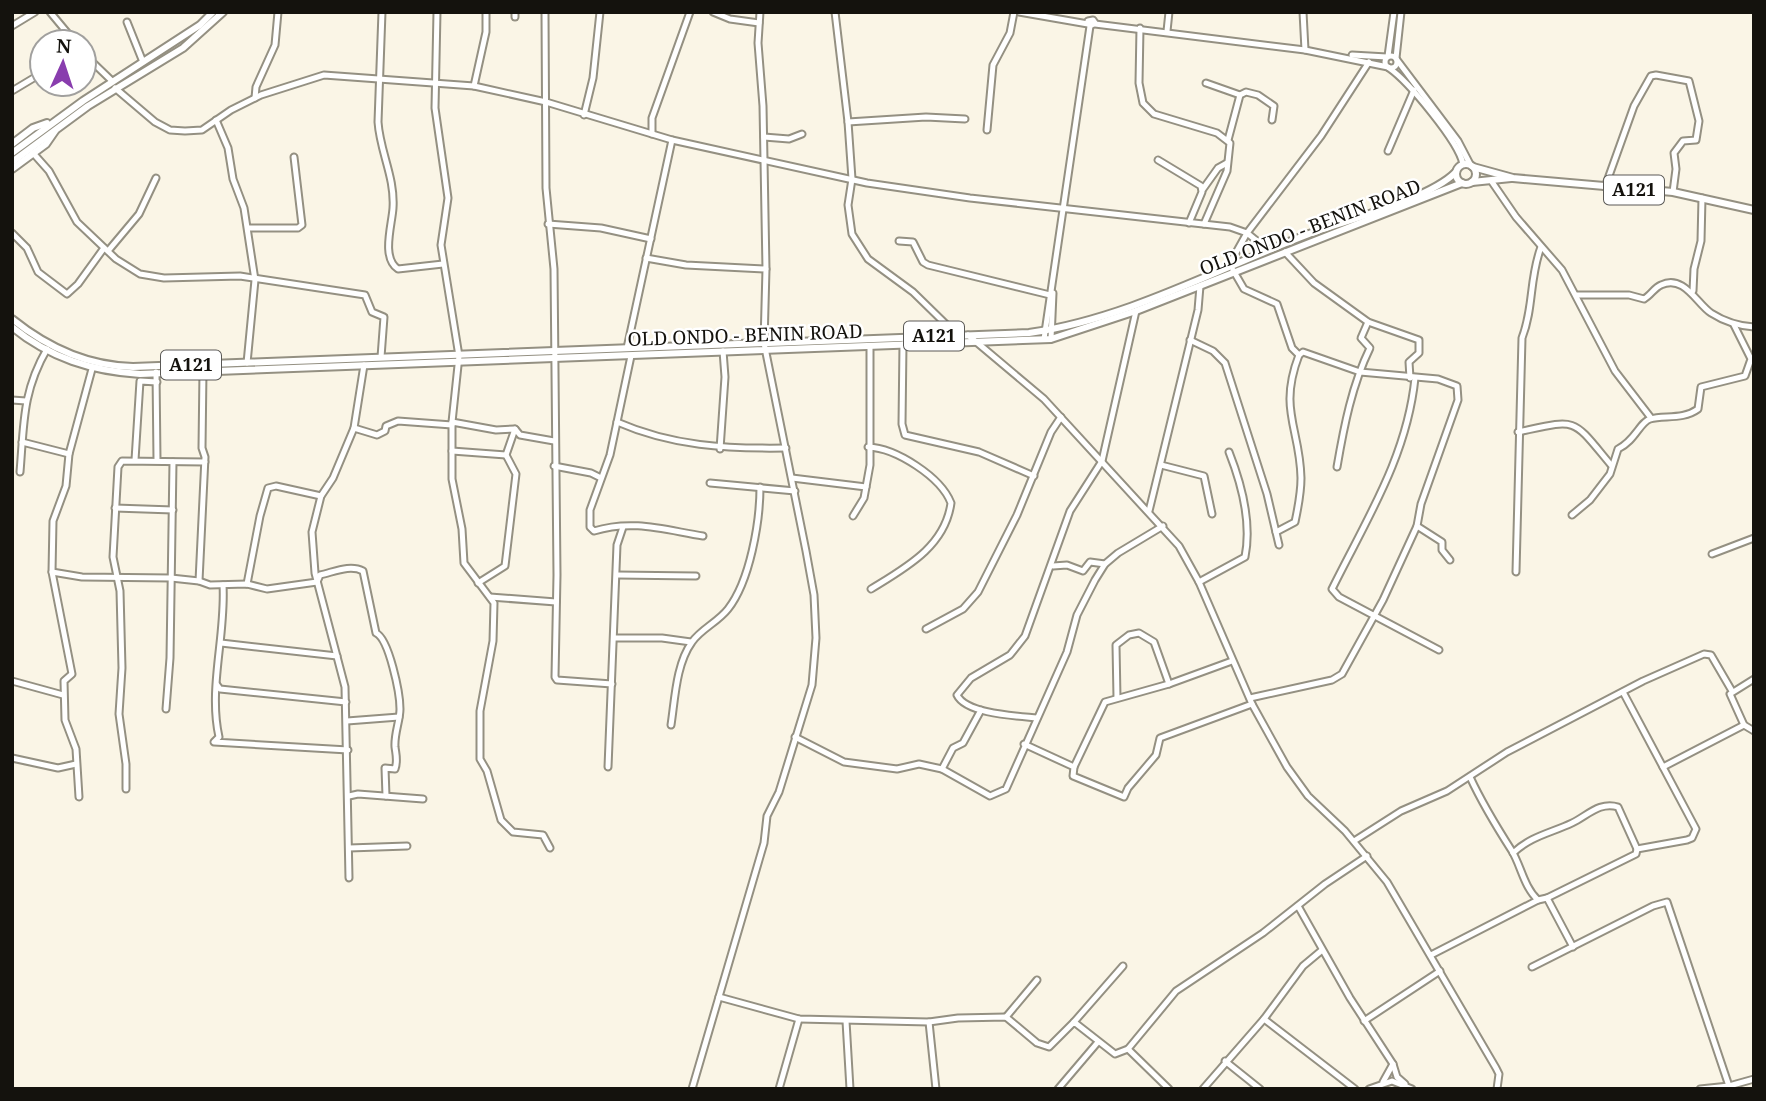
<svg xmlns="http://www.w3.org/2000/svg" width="1766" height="1101" font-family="'Noto Serif',serif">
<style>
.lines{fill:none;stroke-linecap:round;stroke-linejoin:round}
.minor-casing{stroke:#949082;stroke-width:9}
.major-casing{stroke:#949082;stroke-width:10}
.minor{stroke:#fff;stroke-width:5}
.major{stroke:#fff;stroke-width:6}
.labels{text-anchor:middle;stroke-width:5;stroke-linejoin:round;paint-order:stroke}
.shield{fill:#fff;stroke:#5a5956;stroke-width:2}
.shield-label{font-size:18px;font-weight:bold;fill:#14120d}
.street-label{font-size:19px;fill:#14120d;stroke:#fff}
</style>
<rect width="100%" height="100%" fill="#faf5e6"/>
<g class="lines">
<defs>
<g id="minor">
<polyline points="50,12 75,42"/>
<path d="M382,12L378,122C380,152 395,177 393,208C392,225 381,258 398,269L443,264"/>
<polyline points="437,12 435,108 448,198 441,245 459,356 452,422 452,479 462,529 464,563 494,603 493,641 480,711 480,759 487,771 501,820 513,832 543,835 550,848"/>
<polyline points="515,12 515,17"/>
<polyline points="545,12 546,188 554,269 557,575 555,677 557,680 612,684"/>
<polyline points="713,12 730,19 759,23"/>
<polyline points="835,12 848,122 852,179 848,205 852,234 868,259 913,292 958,336"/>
<polyline points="1019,12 1088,24"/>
<polyline points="1303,12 1305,50"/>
<polyline points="127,22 143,62"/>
<polyline points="1095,24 1305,50 1388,67"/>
<polyline points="12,26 35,12"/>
<polyline points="1140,28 1139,83 1143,103 1154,114 1217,133 1230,143 1227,171 1204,224"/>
<polyline points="1167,31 1169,12"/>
<polyline points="84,54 112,81"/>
<polyline points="1352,55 1387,57"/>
<circle cx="1391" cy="62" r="6"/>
<polyline points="1388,56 1394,12"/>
<polyline points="1396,58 1401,12"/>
<polyline points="1397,60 1458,141 1471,166"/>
<path d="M1389,68C1408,81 1459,142 1463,164"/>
<polyline points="1206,83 1240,95"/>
<polyline points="474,86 486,32 486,12"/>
<polyline points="115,88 155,122 170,130 185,131 202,130 231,110 261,95 324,75 474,86 546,102 672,140 867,183 970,198 1230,227 1247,233 1268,250"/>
<polyline points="12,91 42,73"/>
<polyline points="255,98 256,87 275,45 278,12"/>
<polyline points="584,115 593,78 600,12"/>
<polyline points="216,120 228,148 233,179 244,208 255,280 247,363"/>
<polyline points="848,122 926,117 965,119"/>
<polyline points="987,130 993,65 1010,33 1014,12"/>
<polyline points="652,134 652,118 690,12"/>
<polyline points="764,137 789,139 802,134"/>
<polyline points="1228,140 1240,95 1246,92 1258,95 1274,106 1272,120"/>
<polyline points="1388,151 1414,90"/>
<polyline points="33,153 49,171 77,222 116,259 140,274 164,278 240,276 365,295 372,312 384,317 381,357"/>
<polyline points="1158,160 1201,186 1202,192 1189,223"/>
<polyline points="1492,182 1516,217 1562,270 1615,371 1651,418"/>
<polyline points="1605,187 1634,106 1651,76 1656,75 1689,81 1699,121 1696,140 1683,141 1674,153 1676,169 1673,192"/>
<polyline points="1203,189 1218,168 1227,163"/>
<polyline points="548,224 601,228 651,239"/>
<polyline points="248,228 298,228 302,225 294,157"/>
<polyline points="12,233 27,248 38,272 67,294 78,284 104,248"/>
<polyline points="899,241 913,242 923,262 928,265 1050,295"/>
<polyline points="108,251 139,214 156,178"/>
<polyline points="1285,252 1314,283 1368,322 1419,340 1419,353 1409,362 1410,378"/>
<polyline points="646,258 686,265 766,269"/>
<polyline points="1228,267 1247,233 1321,136 1369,62"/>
<polyline points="1233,270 1244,289 1277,304 1292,348 1299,355"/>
<polyline points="1693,291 1694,269 1701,241 1702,198"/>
<path d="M1577,295H1629L1644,299C1651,295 1654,288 1661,285C1684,274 1697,304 1711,313C1725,322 1738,326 1754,327"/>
<polyline points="968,335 1044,399 1179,546 1199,582 1252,704 1287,767 1308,796 1345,831 1387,882 1496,1068 1499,1074 1497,1089"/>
<polyline points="1044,339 1090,26 1095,23 1093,20 1088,21 1090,26"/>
<polyline points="1051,339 1053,293"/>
<polyline points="1190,340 1213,351 1225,363 1267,494 1279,545"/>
<polyline points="903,344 902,424 905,435 979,452 1034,476"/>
<polyline points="627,348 672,140"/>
<path d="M631,356L610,455L590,510V527L594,531C632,519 665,530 703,536"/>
<polyline points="156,372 157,460"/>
<path d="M1415,378C1407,457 1366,520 1332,589L1339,597L1439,650"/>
<polyline points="12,400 26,401"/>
<polyline points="452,422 496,430 515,429 520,435 554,441"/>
<path d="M617,422C672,446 726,449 786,448"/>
<polyline points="354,428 377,435 385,431 386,426 398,421 452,425"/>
<path d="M1518,432C1579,419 1571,417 1611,465"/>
<polyline points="22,442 69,454"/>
<path d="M868,447C896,448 941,477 951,503C945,547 905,568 871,589"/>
<polyline points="720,449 725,377 723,351"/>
<polyline points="452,451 506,455"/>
<polyline points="135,460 140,381 157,382"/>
<polyline points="1161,465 1204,476 1212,514"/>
<polyline points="554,466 591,473 601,478"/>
<path d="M1337,467C1344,426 1352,385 1370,348L1361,338L1368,322"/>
<path d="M20,472C24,425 22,392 47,349"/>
<polyline points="792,478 866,487"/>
<polyline points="710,483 795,491"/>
<polyline points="115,508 173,510"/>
<polyline points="1149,511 1198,310 1200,286"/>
<path d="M1572,515L1590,500L1610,474L1618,449C1635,441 1640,422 1650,419C1664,415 1683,420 1698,409L1701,387L1745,376L1751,359L1734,325"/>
<polyline points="853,516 864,498 870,465 870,346"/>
<polyline points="1417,526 1442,542 1442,550 1450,560"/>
<path d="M1276,532L1295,522C1298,508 1301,493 1301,478C1300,428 1278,410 1299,355"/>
<polyline points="1712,554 1754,538"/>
<polyline points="1053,566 1067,565 1083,571 1090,562 1105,564"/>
<path d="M52,572L82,577L171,578L199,581L210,585L247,584L267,589L317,582L320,575C334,572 350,564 363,571L376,633C389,639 400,693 400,709C400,721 394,734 395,747C396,755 398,761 395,769L385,768L386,796"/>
<path d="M1516,572L1522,338C1534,307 1529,279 1541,247"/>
<polyline points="617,575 696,576"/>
<polyline points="199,581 205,457 202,448 203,371"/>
<path d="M1199,582L1245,557C1252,522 1242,485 1229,452"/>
<polyline points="478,583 505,566 516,474 506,455 515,429"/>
<polyline points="247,584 260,516 268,488 276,486 321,496"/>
<path d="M223,585C226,635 208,688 219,737L214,742L348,750"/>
<polyline points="490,597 556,602"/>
<polyline points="926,629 963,609 978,592 1017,515 1051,432 1061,417"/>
<polyline points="615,638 662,638 691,642"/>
<polyline points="221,643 337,656"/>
<polyline points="1754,679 1730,694 1744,725 1754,731"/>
<polyline points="12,681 63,695"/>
<polyline points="217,685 220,689 346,702"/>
<polyline points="1623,692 1696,829 1692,838 1687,840 1637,849"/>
<polyline points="1117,698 1116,645 1129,635 1139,633 1154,642 1169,684"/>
<polyline points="1250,698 1332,680 1342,674 1383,600 1417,526 1421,504 1458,400 1457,386 1438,379 1360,372 1303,352 1299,355"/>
<polyline points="166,709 170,658 173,462"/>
<path d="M1037,718C1017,716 966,714 957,695L971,678L1010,655L1025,636L1070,511L1102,461L1136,311"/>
<polyline points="347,721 399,717"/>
<path d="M671,725C675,699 676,664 692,642C701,629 718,622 728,609C750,581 760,522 760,487"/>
<polyline points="795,737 844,762 897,769 919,764 942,769 990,796 1006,789 1067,652 1077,615 1095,580 1105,564 1118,553 1163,526"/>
<polyline points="1024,744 1074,767 1073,776 1124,797 1128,788 1156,755 1160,738 1252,704"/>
<polyline points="12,758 58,768 76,764"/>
<polyline points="608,767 617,545 623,527"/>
<polyline points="1074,767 1105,702 1169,684 1232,661"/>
<polyline points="1663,767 1744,725"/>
<polyline points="942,769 953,748 963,743 981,710"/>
<path d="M1470,777C1482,803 1496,826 1512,851C1521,866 1524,887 1538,900L1547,898L1573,947"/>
<polyline points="126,789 126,764 119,714 122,668 120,591 113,557 118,467 122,461 205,462"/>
<polyline points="349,796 358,794 423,799"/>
<polyline points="79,797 76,749 65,720 64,681 72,674 52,572 53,521 66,486 69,454 92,369"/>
<polyline points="1354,841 1401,811 1447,791 1507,752 1643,681 1704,654 1711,655 1732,691"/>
<polyline points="349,848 407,846"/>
<path d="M1513,853C1531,836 1551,833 1572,823C1587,816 1600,801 1618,807L1637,849L1636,854L1547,898"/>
<polyline points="349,878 345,687 315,573 312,532 321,496 333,478 354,428 364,365"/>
<polyline points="1298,906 1350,998 1393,1064 1397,1077 1405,1084"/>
<polyline points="1431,955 1538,900"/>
<polyline points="1532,967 1653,906 1667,902 1730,1089"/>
<polyline points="719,997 799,1019 929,1022 958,1018 1006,1017 1037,1043 1049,1047 1074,1022 1115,1054 1128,1049 1176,991 1263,933 1325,884 1367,856"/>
<polyline points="1006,1017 1037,980"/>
<polyline points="1264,1019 1355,1089"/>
<polyline points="846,1021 850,1089"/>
<polyline points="1364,1021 1440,971"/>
<polyline points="929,1022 936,1089"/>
<polyline points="1074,1022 1123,966"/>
<polyline points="1128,1049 1169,1089"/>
<polyline points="1225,1061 1260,1089"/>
<polyline points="1383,1082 1393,1064"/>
<polyline points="692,1089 764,843 767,816 779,792 812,685 816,638 814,595 806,551 764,343 766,269 763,106 758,43 760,12"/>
<polyline points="779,1089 799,1019"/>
<polyline points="1058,1089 1098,1042"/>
<polyline points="1203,1089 1264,1019 1303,966 1321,951"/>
<polyline points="1369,1089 1392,1081 1412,1089"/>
<polyline points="1700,1089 1729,1086 1754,1079"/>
</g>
<g id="major">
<polyline points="12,144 33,128 47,123"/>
<polyline points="12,153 83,101 200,25 213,12"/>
<polyline points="12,162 88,106 183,48 223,12"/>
<circle cx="1466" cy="174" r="10"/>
<polyline points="1473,167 1513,178 1673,192 1754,210"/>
<polyline points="12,169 46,144 55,131"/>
<polyline points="1472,182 1511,178"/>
<path d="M12,319C48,348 87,366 133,367L1029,333C1127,319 1217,269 1309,234C1347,220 1430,199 1456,172"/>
<path d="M12,327C50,358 92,371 140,374L1051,339L1136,311L1462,183"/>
</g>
</defs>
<use href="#minor" class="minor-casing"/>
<use href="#major" class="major-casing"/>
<use href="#minor" class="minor"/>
<use href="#major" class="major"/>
</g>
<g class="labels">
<g class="shield">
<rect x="1604" y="175.5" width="60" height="29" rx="5"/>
<rect x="904" y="321.5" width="60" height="29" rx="5"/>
<rect x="161" y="350.5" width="60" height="29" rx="5"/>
</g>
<g class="shield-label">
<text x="1634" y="196">A121</text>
<text x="934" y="342">A121</text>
<text x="191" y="371">A121</text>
</g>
<g class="street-label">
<text transform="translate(1310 227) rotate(-21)" y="7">OLD ONDO - BENIN ROAD</text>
<text transform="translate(745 335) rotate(-2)" y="7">OLD ONDO - BENIN ROAD</text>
</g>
</g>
<rect width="1766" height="1101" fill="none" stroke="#14120d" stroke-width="28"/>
<g transform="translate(63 63) rotate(3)"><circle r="33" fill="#ffffff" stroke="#a1a09e" stroke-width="2"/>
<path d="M0-5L12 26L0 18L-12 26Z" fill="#893dae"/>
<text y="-10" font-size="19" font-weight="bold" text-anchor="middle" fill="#14120d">N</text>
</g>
</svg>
